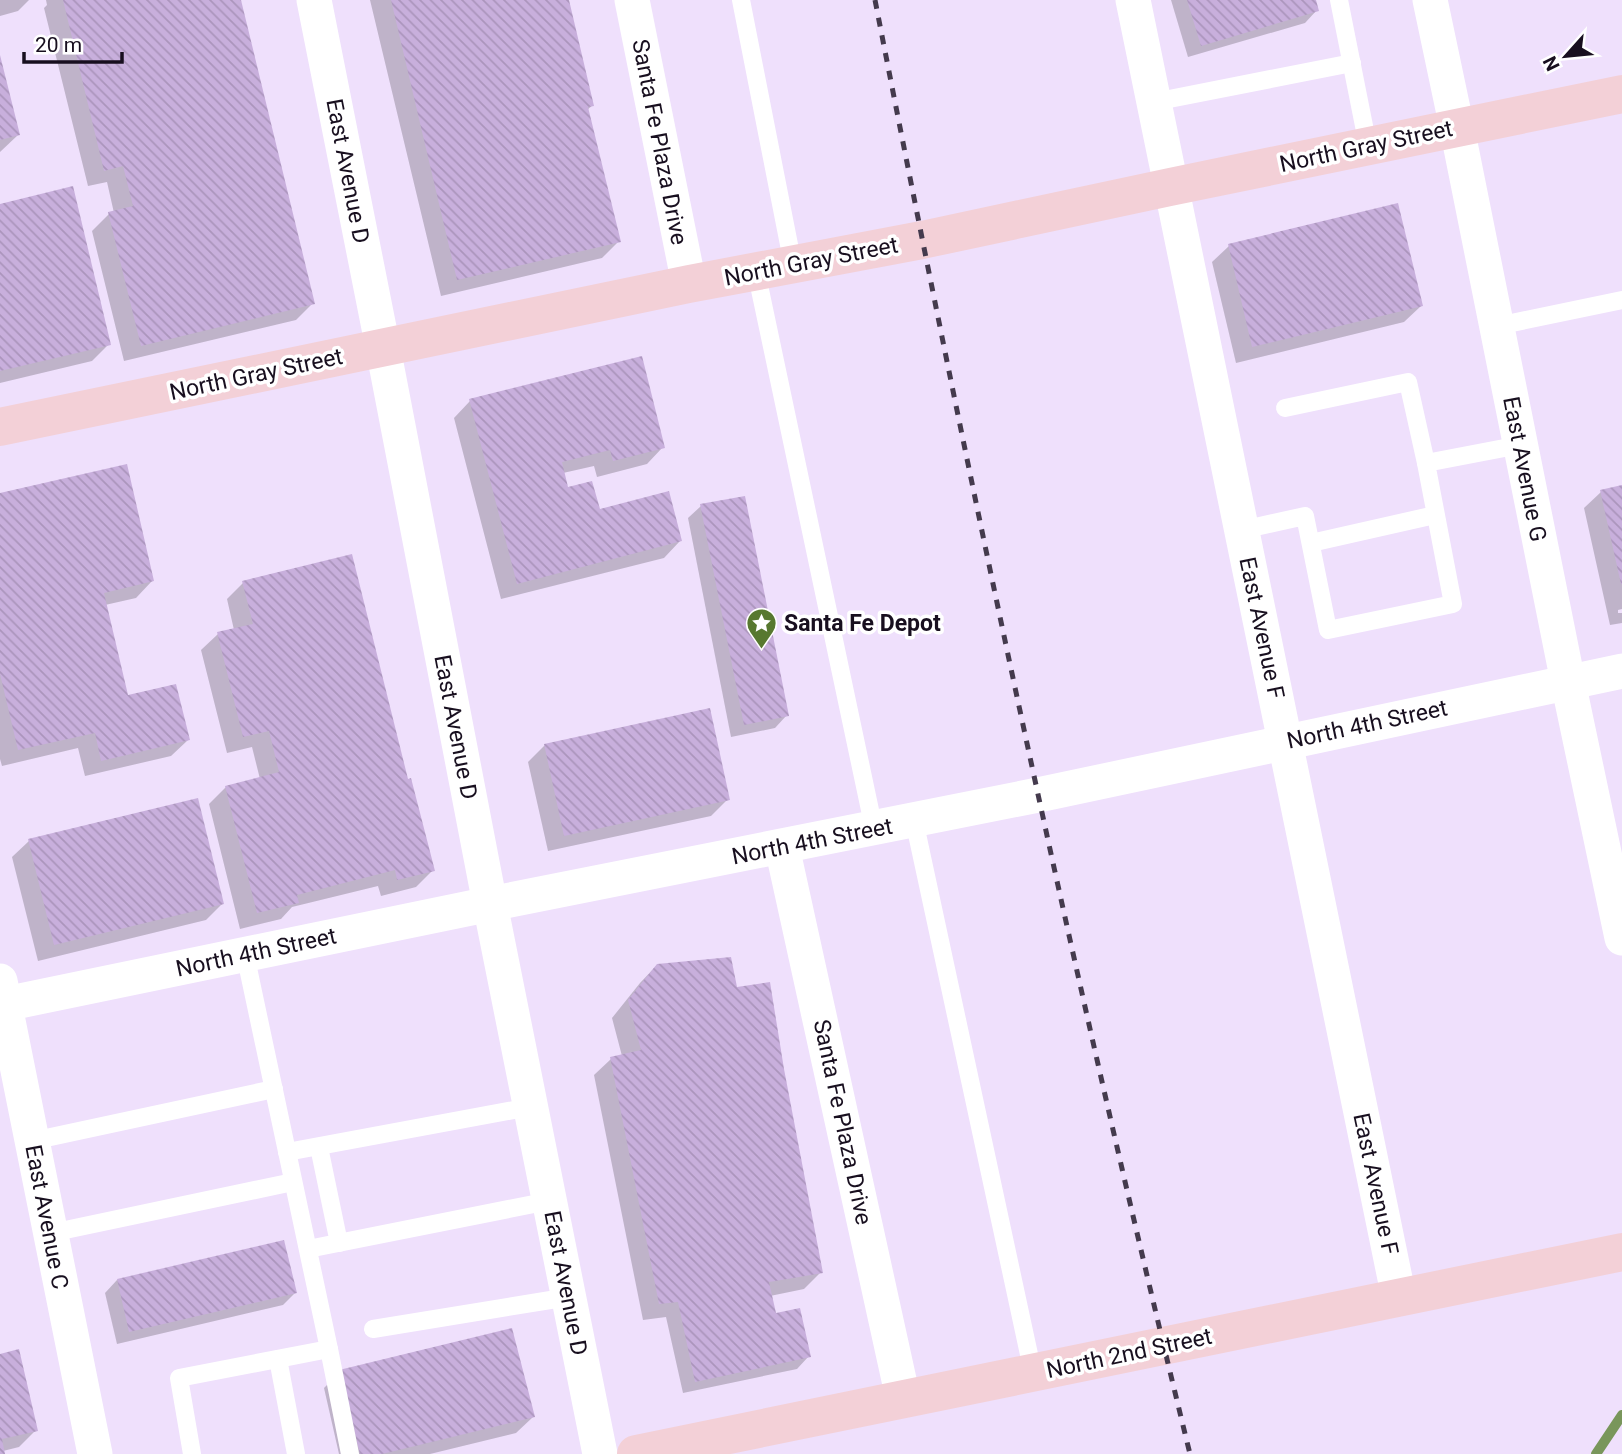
<svg xmlns="http://www.w3.org/2000/svg" width="1622" height="1454" font-family="Roboto,sans-serif">
<style>
.shadow{fill:#0003}
.lines{fill:none;stroke-linecap:round;stroke-linejoin:round}
.stream{stroke:#79965b;stroke-width:10}
.building{fill:url(#building-back-hatch)}
.lane{stroke:#fff;stroke-width:18}
.street{stroke:#fff;stroke-width:35}
.secondary{stroke:#f3d0d7;stroke-width:38}
.rail{stroke:#443a4d;stroke-width:5;stroke-dasharray:9 9;stroke-linecap:butt}
.labels{text-anchor:middle;stroke-width:7;stroke-linejoin:round;paint-order:stroke}
.street-label{font-size:23px;fill:#180f1f;stroke:#fff}
.poi-label{font-size:23px;font-weight:bold;fill:#180f1f;stroke:#fff;text-anchor:start}
</style>
<defs>
<pattern id="building-back-hatch" width="6" height="6" patternUnits="userSpaceOnUse" patternTransform="scale(1.75)"><rect width="6" height="6" fill="#c8afdc"/><path d="M-1 5l2 2M0 0l6 6M5-1l2 2" fill="none" stroke="#ab95bc"/></pattern>
</defs>
<rect width="100%" height="100%" fill="#efe0fc"/>
<g class="shadow">
<polygon points="0,0 29,0 18,11 0,16"/>
<polygon points="46,0 239,0 313,303 296,320 124,361 92,231 109,214 114,213 107,182 88,186 44,8 47,5"/>
<polygon points="370,0 567,0 593,105 587,110 619,241 602,258 441,296"/>
<polygon points="1171,0 1314,0 1317,10 1305,23 1188,57"/>
<polygon points="0,58 18,135 0,152"/>
<polygon points="0,205 109,344 92,361 0,383"/>
<polygon points="1229,246 1421,306 1404,322 1236,363 1212,262"/>
<polygon points="470,401 663,447 647,464 597,477 594,466 563,473 566,489 599,511 680,541 664,558 501,599 454,418"/>
<polygon points="1622,487 1622,609 1618,610 1618,613 1622,613 1622,623 1610,625 1584,508 1601,492"/>
<polygon points="0,495 152,581 136,598 105,605 126,697 188,740 171,756 85,776 78,748 2,766 0,759"/>
<polygon points="701,506 787,715 775,728 731,737 688,518"/>
<polygon points="243,583 407,781 433,870 416,887 381,896 378,886 292,907 281,919 240,929 209,804 226,787 260,779 252,747 227,753 201,650 218,634 234,630 227,599"/>
<polygon points="545,745 728,799 711,816 548,851 528,762"/>
<polygon points="29,841 223,903 206,920 38,961 12,857"/>
<polygon points="657,965 736,989 821,1272 804,1289 770,1296 774,1315 809,1356 797,1369 683,1393 666,1317 643,1320 594,1075 611,1059 622,1056 612,1018 640,983"/>
<polygon points="117,1280 295,1293 283,1305 117,1344 105,1293"/>
<polygon points="0,1356 36,1430 19,1447 3,1451 4,1454 0,1454"/>
<polygon points="340,1372 533,1417 516,1433 430,1454 339,1454 324,1388"/>
</g>
<g class="lines">
<polyline class="stream" points="1596,1454 1622,1415"/>
</g>
<g class="building">
<polygon points="63,0 241,0 315,304 141,346 108,212 133,206 123,166 104,171"/>
<polygon points="391,0 569,0 594,106 588,107 621,242 457,280"/>
<polygon points="1187,0 1316,0 1319,11 1201,46"/>
<polygon points="0,55 20,135 0,140"/>
<polygon points="73,186 111,345 0,371 0,204"/>
<polygon points="1398,203 1423,306 1252,347 1228,244"/>
<polygon points="642,356 665,448 613,461 610,450 562,462 568,487 592,481 600,509 669,491 682,541 517,584 469,399"/>
<polygon points="127,464 154,581 104,593 128,695 176,684 190,740 101,761 95,733 18,750 0,674 0,493"/>
<polygon points="1622,485 1622,584 1621,584 1600,490"/>
<polygon points="745,496 789,716 744,725 700,504"/>
<polygon points="352,554 408,779 411,778 435,871 397,880 395,870 297,895 299,903 257,913 225,786 279,772 269,731 243,737 217,632 253,624 242,581"/>
<polygon points="710,708 730,800 564,836 544,744"/>
<polygon points="198,798 224,904 54,945 28,839"/>
<polygon points="731,957 737,987 770,982 784,1069 823,1273 769,1282 776,1313 800,1308 811,1357 695,1382 678,1302 659,1304 610,1057 641,1050 628,1000 657,964"/>
<polygon points="284,1240 297,1293 129,1332 117,1279"/>
<polygon points="512,1328 535,1417 382,1454 360,1454 339,1370"/>
<polygon points="19,1349 38,1431 2,1439 5,1454 0,1454 0,1354"/>
</g>
<g class="lines">
<g class="lane">
<polyline points="741,0 793,265"/>
<polyline points="1339,0 1368,146"/>
<polyline points="1154,102 1352,63"/>
<polyline points="756,271 874,829"/>
<polyline points="1497,326 1622,300"/>
<polyline points="1285,408 1408,382 1426,463"/>
<polyline points="1242,530 1305,516 1328,630 1453,604 1426,463 1520,445"/>
<polyline points="1311,543 1435,515"/>
<polyline points="914,820 1033,1373"/>
<polyline points="32,1141 274,1089"/>
<polyline points="319,1147 339,1243"/>
<polyline points="287,1152 530,1107"/>
<polyline points="51,1233 293,1182"/>
<polyline points="308,1249 549,1201"/>
<polyline points="373,1329 569,1297"/>
<polyline points="329,1349 350,1454"/>
<polyline points="278,1359 296,1454"/>
<polyline points="192,1454 179,1378 329,1349 245,954"/>
</g>
<g class="street">
<polyline points="314,0 383,348 490,904 600,1454"/>
<polyline points="632,0 689,284"/>
<polyline points="1133,0 1399,1298"/>
<polyline points="1430,0 1457,128 1568,682 1622,938"/>
<polyline points="782,847 903,1398"/>
<polyline points="0,981 95,1454"/>
<polyline points="0,1005 490,904 1038,795 1622,671"/>
</g>
<g class="secondary">
<polyline points="0,427 689,284 922,240 1170,187 1622,94"/>
<path d="M636,1454C964,1385 1293,1319 1622,1252"/>
</g>
<path class="rail" d="M875,0C970,487 1072,972 1190,1454"/>
</g>
<defs>
<symbol id="sight-pin" viewBox="-11 -11 22 30"><path d="M0 17L-7.5 6A9.5 9.5 0 1 1 7.5 6Z" fill="#57782f" stroke="#fff"/><path d="M0-6L1.8-2.2L6-1.7L2.9 1.2L3.7 5.4L0 3.3L-3.7 5.4L-2.9 1.2L-6-1.7L-1.8-2.2Z" fill="#fff"/></symbol>
</defs>
<g fill-rule="evenodd">
<use href="#sight-pin" x="744" y="606" width="35" height="47"/>
</g>
<g class="labels">
<g class="street-label">
<text transform="translate(660 142) rotate(79)" y="8">Santa Fe Plaza Drive</text>
<text transform="translate(1366 146) rotate(-12)" y="8">North Gray Street</text>
<text transform="translate(348 171) rotate(79)" y="8">East Avenue D</text>
<text transform="translate(811 261) rotate(-11)" y="8">North Gray Street</text>
<text transform="translate(256 374) rotate(-12)" y="8">North Gray Street</text>
<text transform="translate(1525 469) rotate(79)" y="8">East Avenue G</text>
<text transform="translate(1262 628) rotate(78)" y="8">East Avenue F</text>
<text transform="translate(1367 724) rotate(-12)" y="8">North 4th Street</text>
<text transform="translate(456 727) rotate(79)" y="8">East Avenue D</text>
<text transform="translate(812 841) rotate(-11)" y="8">North 4th Street</text>
<text transform="translate(256 952) rotate(-12)" y="8">North 4th Street</text>
<text transform="translate(843 1122) rotate(78)" y="8">Santa Fe Plaza Drive</text>
<text transform="translate(1376 1184) rotate(78)" y="8">East Avenue F</text>
<text transform="translate(47 1217) rotate(79)" y="8">East Avenue C</text>
<text transform="translate(566 1283) rotate(79)" y="8">East Avenue D</text>
<text transform="translate(1129 1353) rotate(-12)" y="8">North 2nd Street</text>
</g>
<g class="poi-label">
<text x="784" y="631">Santa Fe Depot</text>
</g>
</g>
<g transform="translate(1566 56) rotate(243)" stroke="#ffffff" stroke-width="5" paint-order="stroke">
<path d="M0-5L12 26L0 18L-12 26Z" fill="#180f1f"/>
<text y="-10" font-size="19" font-weight="bold" text-anchor="middle" fill="#180f1f">N</text>
</g>
<path d="M24 52v10h98v-10" fill="none" stroke="#180f1f" stroke-width="3.5"/>
<text x="35" y="52" font-size="21" fill="#180f1f" stroke="#ffffff" stroke-width="5" paint-order="stroke">20 m</text>
</svg>
